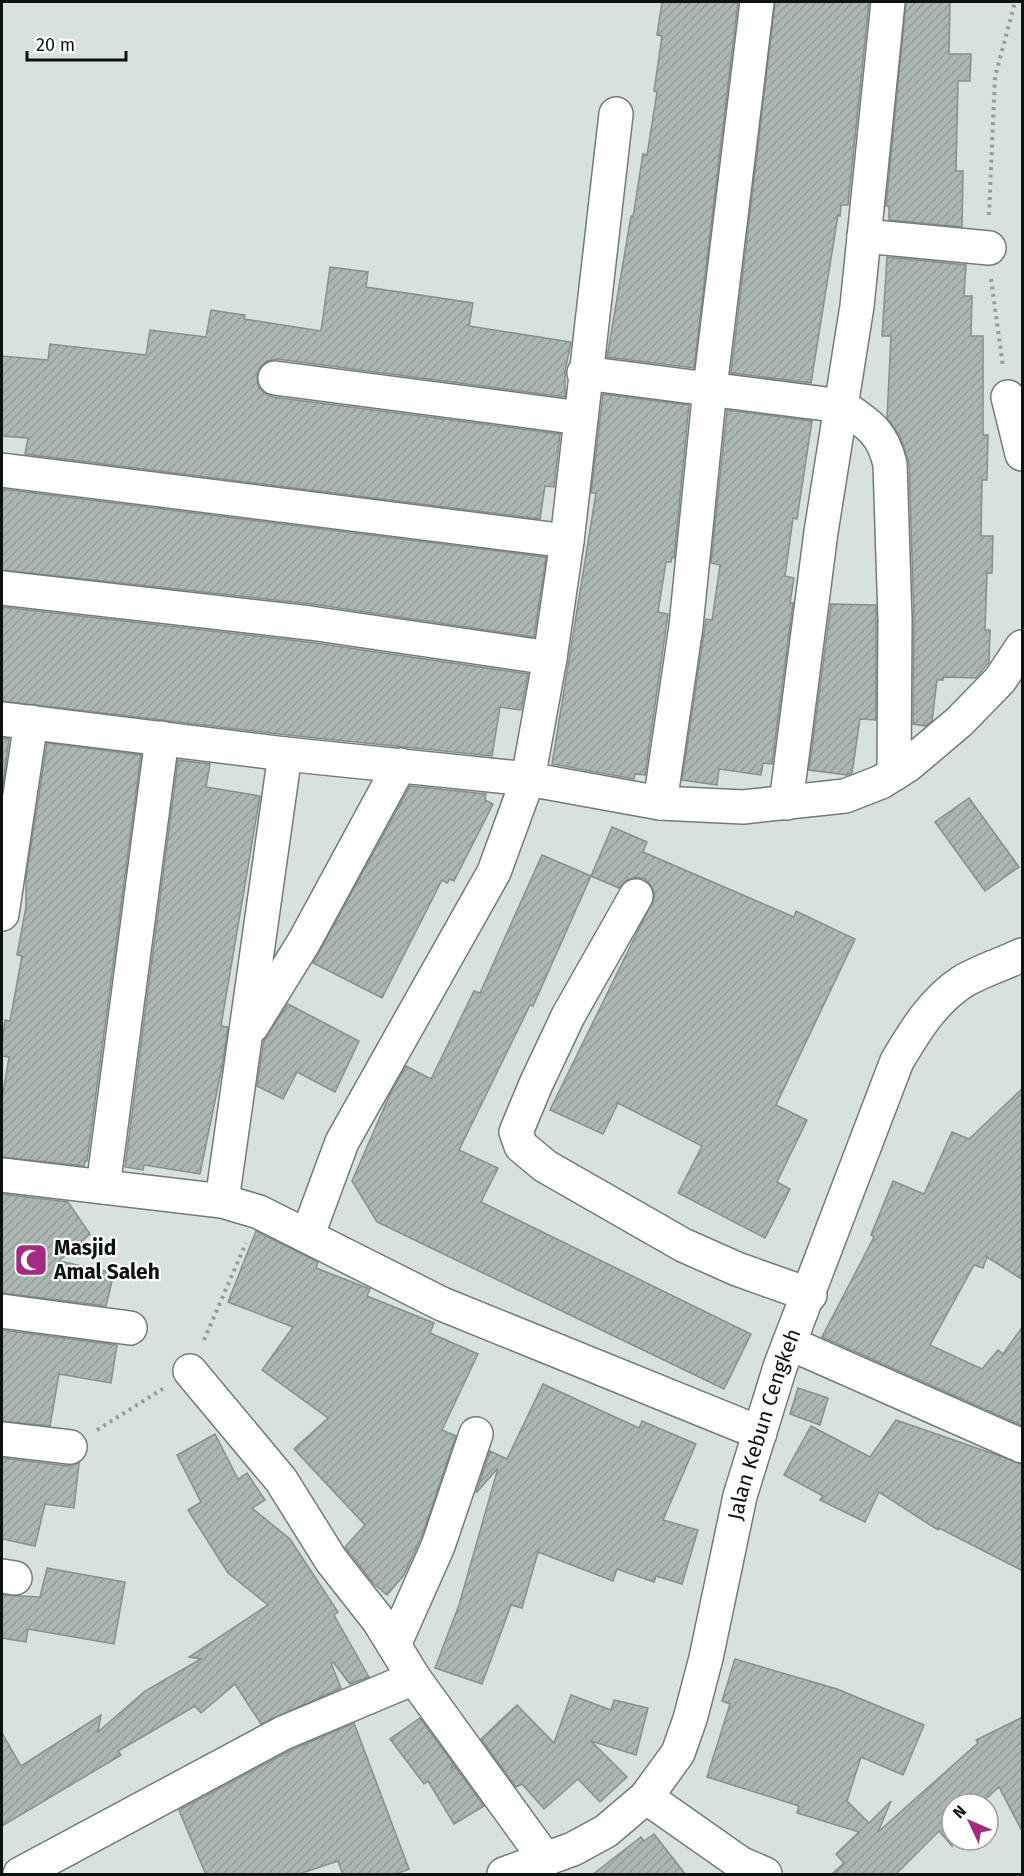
<svg xmlns="http://www.w3.org/2000/svg" width="1024" height="1876" font-family="'Fira Sans',sans-serif">
<style>
.building{fill:url(#building-hatch);stroke:#85908a;stroke-width:1.5}
.lines{fill:none;stroke-linecap:round;stroke-linejoin:round}
.minor-casing{stroke:#717c76;stroke-width:36}
.tertiary-casing{stroke:#717c76;stroke-width:36}
.path{stroke:#949e98;stroke-width:4;stroke-dasharray:3 4.5;stroke-linecap:butt}
.minor{stroke:#fff;stroke-width:33}
.tertiary{stroke:#fff;stroke-width:33}
.labels{text-anchor:middle;stroke-width:4.5;stroke-linejoin:round;paint-order:stroke}
.poi-label{font-size:21px;font-weight:bold;fill:#0e120f;stroke:#fff;text-anchor:start}
.street-label{font-size:21px;fill:#0e120f;stroke:#fff}
</style>
<defs>
<pattern id="building-hatch" width="6" height="6" patternUnits="userSpaceOnUse" patternTransform="scale(1.5)"><rect width="6" height="6" fill="#acb7b1"/><path d="M-1 1l2-2M0 6l6-6M5 7l2-2" fill="none" stroke="#939c97"/></pattern>
</defs>
<rect width="100%" height="100%" fill="#d6e2db"/>
<g class="building">
<polygon points="662,2 738,2 694,368 607,357 631,216 633,217 643,154 647,155 657,92 654,91 662,36 657,35"/>
<polygon points="775,2 869,2 848,205 841,205 840,216 838,215 811,383 731,373"/>
<polygon points="906,2 950,2 949,54 971,54 970,81 958,81 956,171 963,171 962,227 889,220 889,206 886,206"/>
<polygon points="887,257 966,265 964,296 972,296 971,336 983,336 983,435 988,435 987,480 982,480 981,536 993,536 992,573 987,573 985,630 990,630 989,662 976,678 943,677 943,680 937,680 932,721 925,726 913,724 914,619 909,463 900,436 887,418 891,336 882,336"/>
<polygon points="330,267 368,272 366,287 473,303 469,326 571,342 565,371 565,397 277,359 267,361 260,367 257,375 258,386 264,393 273,397 560,434 554,487 545,486 540,519 25,454 28,438 2,436 2,356 48,360 50,344 146,355 150,330 206,337 211,310 245,315 244,319 321,331"/>
<polygon points="603,394 689,405 674,558 672,557 671,562 666,562 658,612 668,614 645,775 635,774 634,779 552,764 596,493 591,493"/>
<polygon points="727,410 812,421 797,519 793,518 785,576 794,578 790,603 793,603 772,764 763,763 761,775 719,769 717,785 682,780 706,619 712,620 720,565 711,563"/>
<polygon points="2,489 546,557 534,637 312,604 2,570"/>
<polygon points="831,604 876,605 876,720 860,719 852,773 847,775 809,770"/>
<polygon points="2,607 308,642 528,674 521,710 500,707 492,756 287,735 2,701"/>
<polygon points="2,738 9,739 2,792"/>
<polygon points="47,743 141,755 87,1161 85,1161 84,1166 2,1157 2,1099 9,1057 2,1056 2,1043 5,1020 10,1021 22,956 17,955 26,907 26,878"/>
<polygon points="178,760 210,764 206,787 260,796 221,1026 228,1027 222,1067 200,1174 144,1165 143,1170 125,1167"/>
<polygon points="410,786 486,794 485,800 493,804 454,881 450,879 447,883 442,880 382,998 313,963"/>
<polygon points="969,798 1019,867 985,891 935,822"/>
<polygon points="612,827 647,842 643,852 794,917 796,911 855,939 776,1105 807,1120 777,1182 790,1189 765,1238 678,1193 702,1146 618,1103 603,1134 550,1110 655,896 652,887 645,879 636,877 627,880 619,888 591,876"/>
<polygon points="542,855 591,876 533,1006 530,1005 459,1150 498,1168 481,1202 751,1334 724,1389 377,1222 352,1181 391,1092 406,1066 431,1079 474,991 480,993"/>
<polygon points="288,1004 359,1041 335,1092 297,1072 283,1099 257,1086 264,1040"/>
<polygon points="1023,1088 1023,1280 987,1257 983,1268 974,1265 930,1345 982,1369 998,1350 1003,1354 1023,1326 1023,1426 822,1337 874,1237 871,1235 893,1181 924,1194 952,1132 969,1139"/>
<polygon points="2,1194 68,1202 90,1234 59,1261 114,1273 106,1306 2,1293"/>
<polygon points="256,1231 318,1262 316,1268 370,1289 367,1296 434,1323 430,1333 478,1354 442,1430 456,1436 423,1533 404,1575 387,1595 373,1583 345,1547 365,1525 294,1449 328,1418 262,1370 293,1327 228,1302"/>
<polygon points="2,1330 117,1345 111,1383 59,1374 50,1426 2,1421"/>
<polygon points="543,1384 639,1428 642,1421 696,1444 663,1520 698,1530 682,1584 656,1576 654,1582 617,1569 613,1581 538,1552 522,1608 511,1605 482,1684 435,1668 459,1605 498,1468 476,1493 490,1451 507,1459"/>
<polygon points="798,1388 828,1398 820,1425 790,1414"/>
<polygon points="896,1420 1023,1464 1023,1571 939,1528 938,1530 879,1492 865,1522 820,1500 823,1496 784,1475 811,1426 870,1457"/>
<polygon points="215,1434 238,1479 247,1473 265,1500 252,1508 290,1539 338,1612 334,1615 369,1677 350,1684 333,1662 331,1663 341,1688 261,1724 235,1684 201,1713 195,1706 118,1751 121,1755 2,1826 2,1733 21,1766 101,1715 98,1732 145,1691 201,1659 189,1657 268,1605 228,1573 188,1510 201,1502 177,1455"/>
<polygon points="2,1458 68,1466 79,1463 74,1508 45,1504 35,1546 2,1539"/>
<polygon points="47,1568 125,1582 114,1644 28,1629 26,1642 2,1638 2,1595 40,1597"/>
<polygon points="735,1659 837,1689 924,1725 903,1775 861,1757 847,1801 869,1823 891,1801 878,1832 978,1743 976,1740 1023,1717 1023,1833 999,1787 980,1804 952,1804 952,1846 939,1831 895,1875 831,1875 844,1863 836,1854 859,1832 797,1813 799,1806 707,1777 730,1704 722,1701"/>
<polygon points="571,1695 611,1710 614,1700 648,1708 636,1755 591,1741 627,1777 600,1802 578,1779 544,1809 522,1784 516,1787 481,1739 517,1705 554,1743"/>
<polygon points="420,1718 453,1763 451,1769 454,1765 484,1806 454,1824 428,1781 424,1784 390,1739"/>
<polygon points="354,1723 409,1869 394,1875 343,1875 338,1861 296,1875 206,1875 179,1810 291,1750"/>
<polygon points="654,1834 686,1875 592,1875 641,1837 644,1841"/>
</g>
<g class="lines">
<defs>
<g id="minor">
<polyline points="864,236 989,248"/>
<path d="M584,373L842,406C868,424 882,431 890,464L895,619L894,774"/>
<polyline points="275,378 581,418"/>
<polyline points="1008,397 1022,454"/>
<polyline points="2,470 567,541"/>
<polyline points="2,588 310,623 550,658"/>
<polyline points="2,719 285,754 528,779 660,803 743,807 845,796 881,782 908,765 959,722 1000,680 1022,647"/>
<polyline points="660,803 686,626 710,388 757,2"/>
<polyline points="786,803 821,532 857,306 888,2"/>
<polyline points="636,896 568,1016 536,1084 516,1132 521,1146 545,1166 683,1245 737,1269 810,1295"/>
<polyline points="2,914 31,722"/>
<polyline points="252,1026 304,942 400,765"/>
<polyline points="2,1175 222,1201 259,1212 442,1304 760,1433"/>
<polyline points="103,1187 162,738"/>
<polyline points="222,1201 285,754"/>
<polyline points="308,1234 342,1142 494,872 528,779 550,658 567,541 616,114"/>
<polyline points="2,1311 130,1328"/>
<polyline points="789,1343 1022,1446"/>
<polyline points="190,1371 281,1480 331,1560 379,1621 414,1678 546,1860"/>
<polyline points="2,1439 70,1447"/>
<polyline points="2,1576 15,1578"/>
<polyline points="394,1645 438,1546 476,1434"/>
<polyline points="646,1797 740,1863 765,1874"/>
<polyline points="20,1874 283,1733 414,1678"/>
</g>
<g id="tertiary">
<path id="s1" d="M504,1874L573,1849L606,1831L646,1797L678,1753L690,1719L706,1658L740,1496L780,1367L897,1061C915,1031 932,1002 962,982C980,971 1003,964 1022,955"/>
</g>
</defs>
<use href="#minor" class="minor-casing"/>
<use href="#tertiary" class="tertiary-casing"/>
<g class="path">
<polyline points="989,215 995,77 1015,2"/>
<polyline points="991,279 1003,367"/>
<polyline points="204,1340 246,1243"/>
<polyline points="97,1430 164,1388"/>
</g>
<use href="#minor" class="minor"/>
<use href="#tertiary" class="tertiary"/>
</g>
<defs>
<symbol id="mosque-square" viewBox="-11 -11 22 22"><rect x="-9" y="-9" width="18" height="18" rx="4" fill="#a32b82" stroke="#fff"/><path d="M3.5-4.9A6 6 0 1 0 3.5 4.9A5 5 0 1 1 3.5-4.9Z" fill="#fff"/></symbol>
</defs>
<g fill-rule="evenodd">
<use href="#mosque-square" x="12" y="1241" width="38" height="38"/>
</g>
<g class="labels">
<g class="poi-label">
<text x="54" y="1255">Masjid<tspan x="54" dy="24">Amal Saleh</tspan></text>
</g>
<g class="street-label">
<text dy="7" stroke="none"><textPath href="#s1" startOffset="558">Jalan Kebun Cengkeh</textPath></text>
</g>
</g>
<rect width="1024" height="1876" fill="none" stroke="#0e120f" stroke-width="6"/>
<g transform="translate(970 1822) rotate(314)"><circle r="28" fill="#ffffff" stroke="#9fa09f" stroke-width="1.5"/>
<path d="M0-4.5L10 22L0 15L-10 22Z" fill="#a32b82"/>
<text y="-9" font-size="16" font-weight="bold" text-anchor="middle" fill="#0e120f">N</text>
</g>
<path d="M27 51v9h99v-9" fill="none" stroke="#0e120f" stroke-width="3"/>
<text x="36" y="51" font-size="18" fill="#0e120f" stroke="#ffffff" stroke-width="4.5" paint-order="stroke">20 m</text>
</svg>
